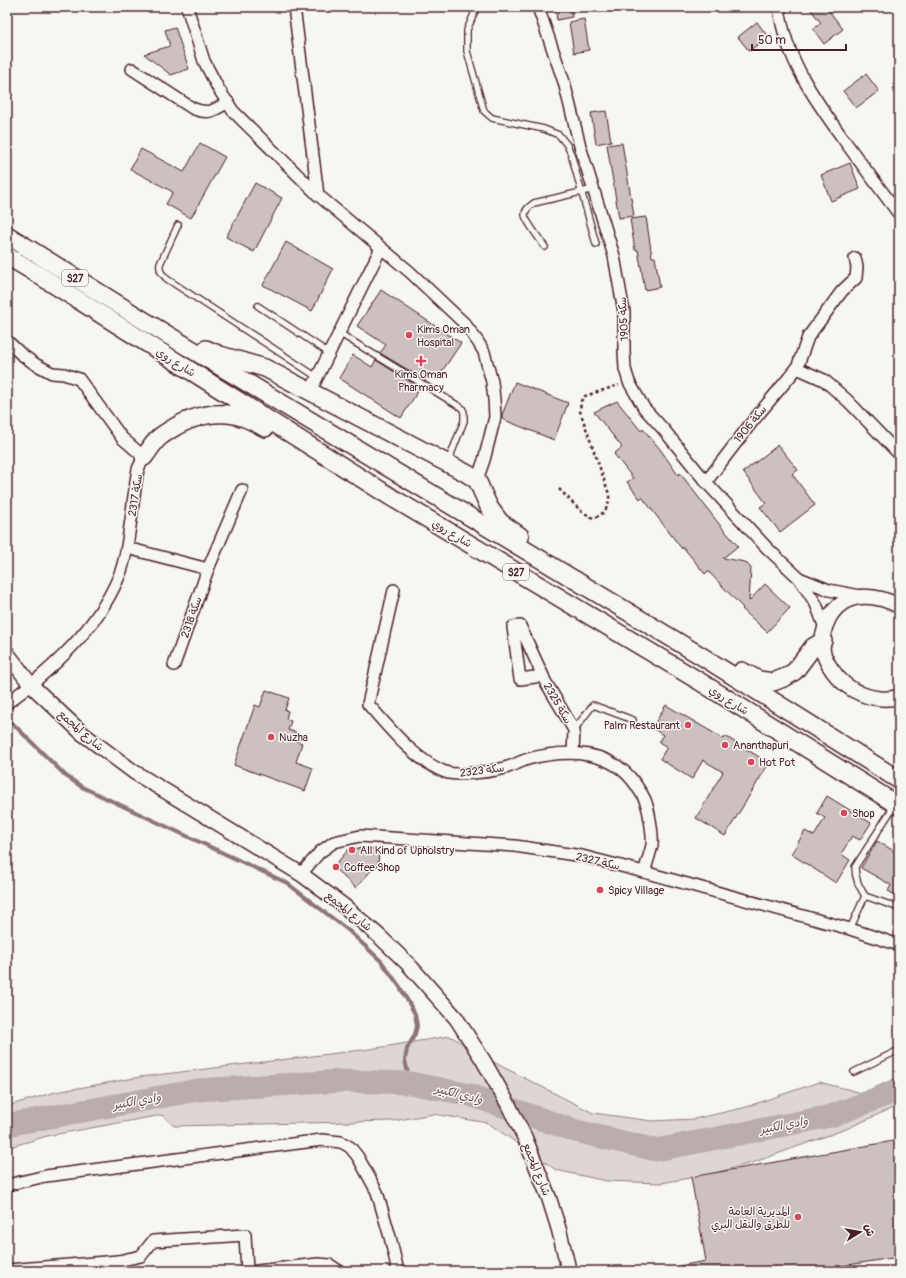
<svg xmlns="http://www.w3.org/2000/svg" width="906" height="1278" font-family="Pangolin,'Playpen Sans Arabic',sans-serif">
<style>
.green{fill:#ddd6d5;stroke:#947a80}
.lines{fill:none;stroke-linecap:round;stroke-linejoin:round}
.stream{stroke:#8e747a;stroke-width:4}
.river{stroke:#bbadae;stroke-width:23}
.building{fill:#ccc1c0;stroke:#4a1f2b}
.service-casing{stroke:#4a1f2b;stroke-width:8}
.minor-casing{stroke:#4a1f2b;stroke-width:14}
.tertiary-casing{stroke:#4a1f2b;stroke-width:17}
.primary-casing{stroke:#4a1f2b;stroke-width:20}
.path{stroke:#4a1f2b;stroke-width:2.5;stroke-dasharray:3 3;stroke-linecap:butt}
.service{stroke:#f6f6f2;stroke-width:5.5}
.minor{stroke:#f6f6f2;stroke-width:11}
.tertiary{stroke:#f6f6f2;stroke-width:14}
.primary{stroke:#f6f6f2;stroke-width:17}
.poi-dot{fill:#d1495b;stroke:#f6f6f2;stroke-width:1.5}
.labels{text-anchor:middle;stroke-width:3;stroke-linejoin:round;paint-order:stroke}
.shield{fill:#f6f6f2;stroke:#7e6067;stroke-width:1}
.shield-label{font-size:10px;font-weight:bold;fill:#4a1f2b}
.street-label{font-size:11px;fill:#4a1f2b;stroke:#f6f6f2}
.poi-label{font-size:11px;fill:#4a1f2b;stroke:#f6f6f2;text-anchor:start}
.water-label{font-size:12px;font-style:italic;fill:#6c4a52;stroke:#f6f6f2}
</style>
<rect width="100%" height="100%" fill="#f6f6f2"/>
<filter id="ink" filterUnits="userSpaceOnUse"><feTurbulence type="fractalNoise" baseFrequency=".025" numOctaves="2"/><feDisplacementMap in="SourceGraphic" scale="8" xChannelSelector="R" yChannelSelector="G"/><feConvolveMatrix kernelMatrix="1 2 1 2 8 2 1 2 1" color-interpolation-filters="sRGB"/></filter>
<g filter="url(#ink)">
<polygon class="green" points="450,1036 499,1065 593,1113 652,1121 694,1119 743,1108 819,1082 862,1093 899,1077 899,1105 846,1129 752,1163 707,1175 661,1183 606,1181 556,1170 488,1123 433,1114 393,1121 174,1126 162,1115 47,1136 7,1148 7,1106 56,1092 140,1077 370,1049"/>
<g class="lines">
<polyline class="stream" points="8,719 66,776 82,787 287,883 349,931 381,961 400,987 415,1014 417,1026 415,1034 407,1049 405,1060 410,1083"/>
<polyline class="river" points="7,1125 198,1090 342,1081 410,1083 470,1095 576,1131 656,1150 831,1116 899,1090"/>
</g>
<g class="building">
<polygon points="555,7 571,7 572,17 557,20"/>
<polygon points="809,7 826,7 843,29 824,44 813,29 821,23"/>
<polygon points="584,19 589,50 574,53 569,22"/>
<polygon points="757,22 768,37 749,51 738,37"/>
<polygon points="175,27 189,69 171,75 144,54 170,46 165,30"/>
<polygon points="866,74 879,91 856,108 843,91"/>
<polygon points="606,111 611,141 596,144 591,113"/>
<polygon points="200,143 225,157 191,218 166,204 173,192 130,169 141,149 184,172"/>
<polygon points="622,143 634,216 619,218 607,145"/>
<polygon points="850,163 860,189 831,201 821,175"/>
<polygon points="255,183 282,198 254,252 226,237"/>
<polygon points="646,217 652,257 655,257 660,287 645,290 638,250 635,250 630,219"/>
<polygon points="286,242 333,269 312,311 263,285"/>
<polygon points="381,290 461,343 437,379 429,374 425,380 380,353 386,345 357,326"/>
<polygon points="353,355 372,367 376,360 420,388 401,418 339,378"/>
<polygon points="515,382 568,403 554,440 502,419 502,415"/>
<polygon points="617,401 641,431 643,429 660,449 678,475 680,473 719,524 738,546 723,558 745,562 751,568 749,601 765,584 790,608 767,632 742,609 743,608 708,571 705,574 683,547 682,549 642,497 640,499 627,482 633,478 614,454 622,447 594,412"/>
<polygon points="778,445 798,470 792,474 815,505 780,532 760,507 766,503 743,472"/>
<polygon points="266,690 289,698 285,710 288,711 286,719 291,721 288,730 298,733 296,741 302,743 296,762 313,768 305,791 234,765 255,705 260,707"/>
<polygon points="666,705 724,739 725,736 769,763 725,836 696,818 723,772 703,760 692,779 660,759 667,747 659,742 663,735 652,728"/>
<polygon points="827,796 871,823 860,840 852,836 841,854 850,860 836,883 791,854 805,831 814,836 825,818 817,813"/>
<polygon points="877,841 899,854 899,897 888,891 891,885 861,868"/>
<polygon points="350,848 379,849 378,867 375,866 356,888 333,867"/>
<polygon points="899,1140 899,1257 841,1266 841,1271 680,1271 679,1266 706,1261 691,1177"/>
</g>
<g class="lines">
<defs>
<g id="service">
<polyline points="477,7 467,30 467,51 484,111 492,118 544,129 559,135 567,145 571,154 596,244"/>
<path d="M178,225L160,264C159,271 162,274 167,279L317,377"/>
<path d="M545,247C541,241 525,220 525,215C525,209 530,206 534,203L594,189"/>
<polyline points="258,306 329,353"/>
<polyline points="339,333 462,408 464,412 464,421 448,462"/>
<polyline points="574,730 593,705 633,720"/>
<path d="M865,896C859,886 855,879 855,867L894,806"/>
<polyline points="850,929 865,896 899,908"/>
<polyline points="854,1072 899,1050"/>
</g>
<g id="minor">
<polyline points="187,7 204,61 218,88 233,111 318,195 410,272 465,324 478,342 484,352 492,382 494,399 495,417 484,460 477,480"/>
<polyline points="294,7 318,195"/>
<polyline points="538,7 564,82 580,146 614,256 624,312 624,351 625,369 629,382 644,408 664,430 706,482 767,548 799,578 816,604 825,628"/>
<path d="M779,7C785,58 815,100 844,140C862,165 881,190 899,214"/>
<path d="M132,69L192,108C208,115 214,111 228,102"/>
<path d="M7,341L21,354L35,364L52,373L64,374L79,379L122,438L144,457L138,469C135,486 133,503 131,520C128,537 127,555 121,571C101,625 52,670 7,703"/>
<polyline points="797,368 824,380 848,401 899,454"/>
<polyline points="310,392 381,248"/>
<polyline points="706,482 752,422 797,368 808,337 842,291 856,278 857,267 855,258"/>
<polyline points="127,548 208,569 174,665"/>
<polyline points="208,569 242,490"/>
<polyline points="799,578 829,590 860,596"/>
<path d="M394,590L368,704C389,728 417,763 448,773C460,776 496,771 508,767C515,765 521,761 528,759C566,749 612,749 636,785C638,789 642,793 644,798C649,807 653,835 652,845C650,854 647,863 644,872"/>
<polyline points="543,676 520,679 513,627 520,626 543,676 545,681 574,730 573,753"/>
<polyline points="301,874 320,852 334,842 360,836 515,846 582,856 644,872 850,929 899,945"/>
<polyline points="7,1185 46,1176 322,1140 341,1142 350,1147 358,1157 377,1192 390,1237 398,1271"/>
<polyline points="118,1261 141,1256 153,1241 245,1235 247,1271"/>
<polyline points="7,1270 118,1261 120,1271"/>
<polyline points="257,1271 318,1264 330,1265 339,1271"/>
</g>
<g id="tertiary">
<path d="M899,606C874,593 844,591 829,618C824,628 821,640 823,651C824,658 828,664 832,670C847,692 873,703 899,697"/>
<polyline points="7,653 31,685 83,734 134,772 301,874 344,906 379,936 409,965 456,1018 483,1060 508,1104 525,1138 549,1198 559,1230 569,1271"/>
</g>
<g id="primary">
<polyline points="7,235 143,320 703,657 899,780"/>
<polyline points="7,256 34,272 391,497 699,681 899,806"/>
<polyline points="206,349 220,355 265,368 466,473 477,480 489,507 500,522 520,536"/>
<path d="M144,457C149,451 154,441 161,436C180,422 204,412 228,414C240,415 255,422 265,428"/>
<polyline points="742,671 759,680 773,682 786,677 795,671 813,647 823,641"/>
</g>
</defs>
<use href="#service" class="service-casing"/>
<use href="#minor" class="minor-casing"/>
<use href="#tertiary" class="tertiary-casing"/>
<use href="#primary" class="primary-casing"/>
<path class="path" d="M559,489L581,511L593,518C605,515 610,505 609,494L580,411L581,401L585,396L619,385"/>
<use href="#service" class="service"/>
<use href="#minor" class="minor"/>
<use href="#tertiary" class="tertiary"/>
<use href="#primary" class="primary"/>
</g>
</g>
<g class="poi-dot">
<circle cx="409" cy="335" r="4"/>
<path d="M419 355h4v4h4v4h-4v4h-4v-4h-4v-4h4z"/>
<circle cx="688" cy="725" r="4"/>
<circle cx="271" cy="737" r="4"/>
<circle cx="725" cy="745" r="4"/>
<circle cx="751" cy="762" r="4"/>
<circle cx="844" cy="813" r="4"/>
<circle cx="352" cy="850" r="4"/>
<circle cx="336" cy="867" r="4"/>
<circle cx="600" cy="890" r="4"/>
<circle cx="798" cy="1217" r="4"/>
</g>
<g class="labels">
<g class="shield">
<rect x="62" y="270" width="26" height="16" rx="3"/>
<rect x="503" y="564" width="26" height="16" rx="3"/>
</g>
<g class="shield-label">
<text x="75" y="282">S27</text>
<text x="516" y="576">S27</text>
</g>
<g class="street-label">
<text transform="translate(623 319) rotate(-93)" y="4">سكة 1905</text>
<text transform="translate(176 362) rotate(32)" y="4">شارع روي</text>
<text transform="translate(750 424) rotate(-51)" y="4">سكة 1906</text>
<text transform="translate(135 495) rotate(-81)" y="4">سكة 2317</text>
<text transform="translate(452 533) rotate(31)" y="4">شارع روي</text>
<text transform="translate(191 617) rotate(-71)" y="4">سكة 2318</text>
<text transform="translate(729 700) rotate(32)" y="4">شارع روي</text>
<text transform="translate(558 703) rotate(60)" y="4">سكة 2325</text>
<text transform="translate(81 730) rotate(41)" y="4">شارع المجمع</text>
<text transform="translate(482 770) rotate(-7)" y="4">سكة 2323</text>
<text transform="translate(598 861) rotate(13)" y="4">سكة 2327</text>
<text transform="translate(349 911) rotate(39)" y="4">شارع المجمع</text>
<text transform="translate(537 1169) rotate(68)" y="4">شارع المجمع</text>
</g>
<g class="poi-label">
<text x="417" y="333">Kims Oman<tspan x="417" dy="13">Hospital</tspan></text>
<text x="421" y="378" text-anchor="middle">Kims Oman<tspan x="421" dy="13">Pharmacy</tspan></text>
<text x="680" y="729" text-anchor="end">Palm Restaurant</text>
<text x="279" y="741">Nuzha</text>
<text x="733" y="749">Ananthapuri</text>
<text x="759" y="766">Hot Pot</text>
<text x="852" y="817">Shop</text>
<text x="360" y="854">All Kind of Upholstry</text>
<text x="344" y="871">Coffee Shop</text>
<text x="608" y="894">Spicy Village</text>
<text x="790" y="1215" text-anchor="end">المديرية العامة<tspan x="790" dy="13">للطرق والنقل البري</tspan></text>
</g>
<g class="water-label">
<text transform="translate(459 1094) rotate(14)" y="4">وادي الكبير</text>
<text transform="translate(137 1101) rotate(-10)" y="4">وادي الكبير</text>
<text transform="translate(784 1125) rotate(-11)" y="4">وادي الكبير</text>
</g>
</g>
<rect width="906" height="1278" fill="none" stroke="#f6f6f2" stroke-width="24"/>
<rect x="12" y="12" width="882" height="1254" fill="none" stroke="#4a1f2b" stroke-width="1.5" filter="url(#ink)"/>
<g transform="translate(860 1232) rotate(79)" stroke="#f6f6f2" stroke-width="3" paint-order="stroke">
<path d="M0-3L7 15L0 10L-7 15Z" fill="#4a1f2b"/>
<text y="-6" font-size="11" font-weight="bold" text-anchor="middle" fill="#4a1f2b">ش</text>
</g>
<path d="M752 44v6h94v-6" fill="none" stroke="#4a1f2b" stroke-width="2"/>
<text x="758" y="44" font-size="12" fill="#4a1f2b" stroke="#f6f6f2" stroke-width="3" paint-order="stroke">50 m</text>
</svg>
